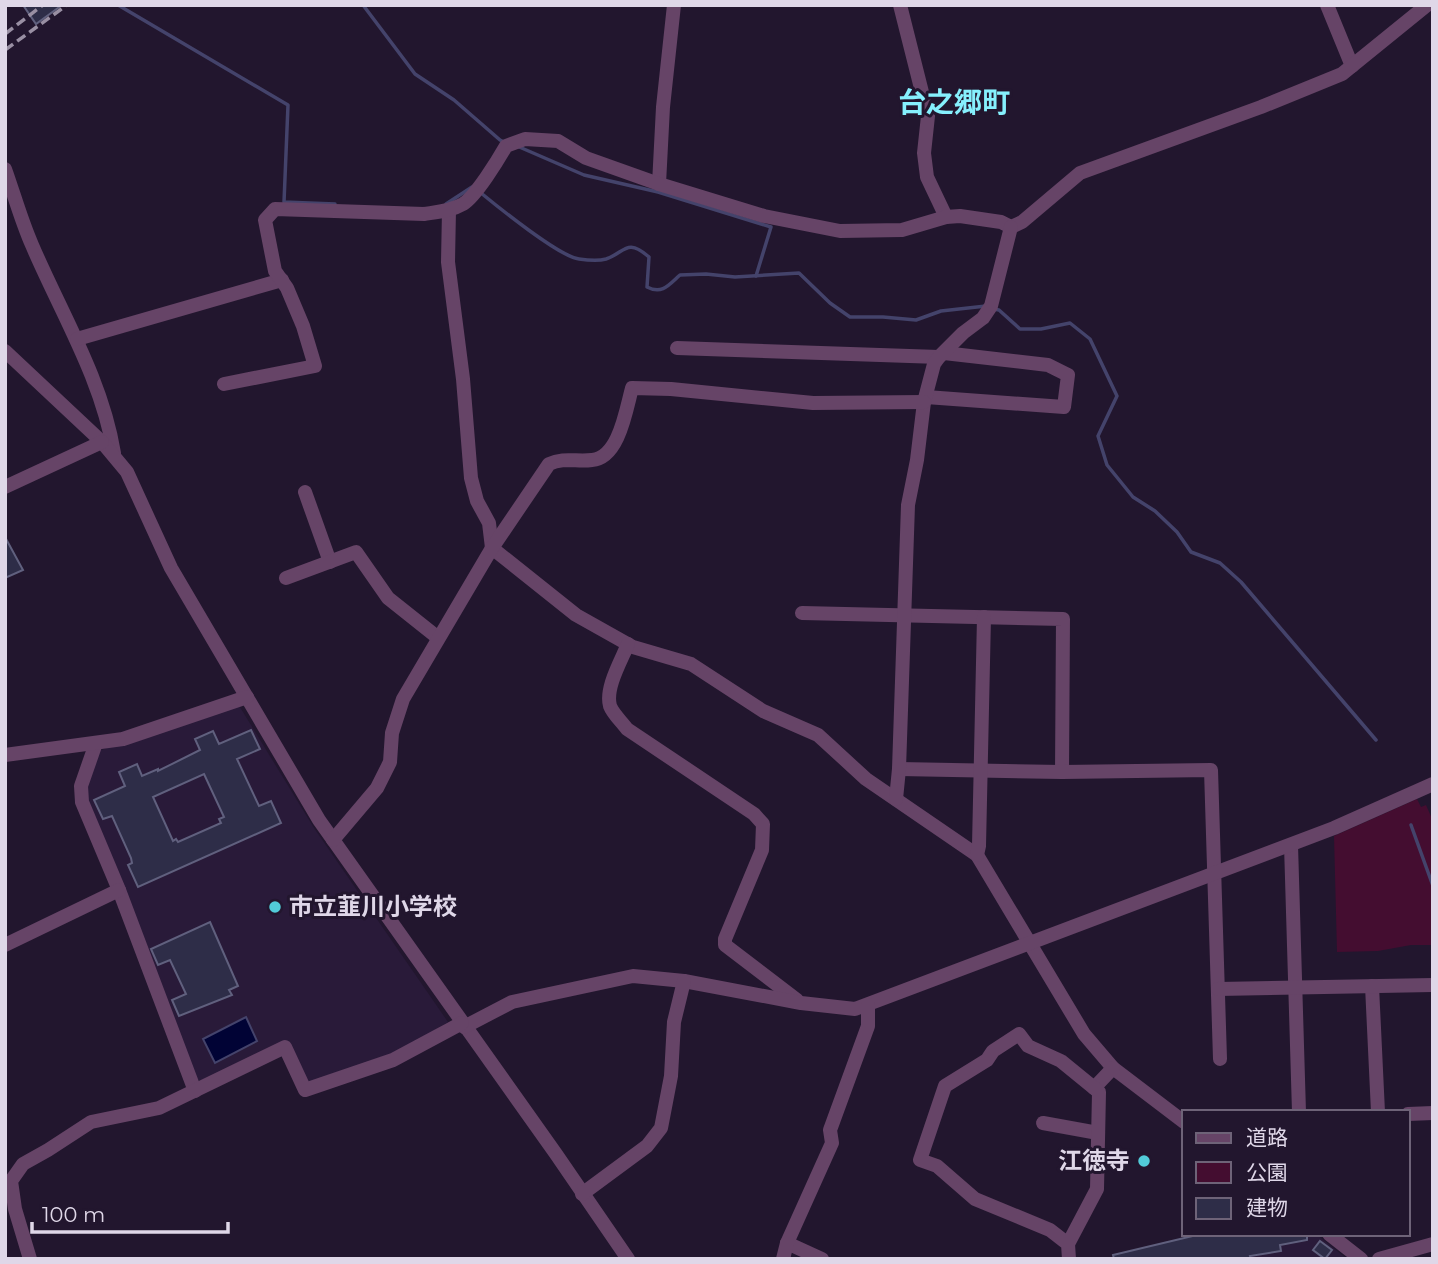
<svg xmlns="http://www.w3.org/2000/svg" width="1438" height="1264" font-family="Montserrat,'Noto Sans JP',sans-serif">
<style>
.built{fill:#291a39}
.green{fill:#440d30}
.water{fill:#010335;stroke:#44436b;stroke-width:2}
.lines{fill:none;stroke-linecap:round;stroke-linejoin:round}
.stream{stroke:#44436b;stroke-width:3.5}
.building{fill:#2e2d48;stroke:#60607e;stroke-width:2;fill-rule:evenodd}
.minor{stroke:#664467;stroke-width:14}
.rail{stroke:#998fa3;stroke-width:3.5;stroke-dasharray:10 5;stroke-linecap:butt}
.poi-dot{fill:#52cbd9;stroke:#22162e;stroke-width:2.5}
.labels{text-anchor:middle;stroke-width:6;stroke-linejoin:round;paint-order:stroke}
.poi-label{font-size:24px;font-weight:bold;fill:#dfd7e8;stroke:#22162e;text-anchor:start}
.quarter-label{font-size:28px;font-weight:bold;fill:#86f0fd;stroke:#22162e}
</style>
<rect width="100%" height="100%" fill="#22162e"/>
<g class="built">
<polygon points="238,704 314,828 448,1022 391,1057 308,1086 286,1043 200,1081 195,1079 85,800 85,786 98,751"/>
<polygon points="1209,1234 1316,1234 1347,1259 1215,1259"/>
</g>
<polygon class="green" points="1417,799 1421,807 1426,805 1433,821 1433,945 1411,945 1378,951 1337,952 1334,836"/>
<polygon class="water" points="246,1017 257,1041 215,1063 203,1039"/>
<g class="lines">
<g class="stream">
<polyline points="118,5 288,105 284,202 335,204"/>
<polyline points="363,5 415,74 454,100 500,140 506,143"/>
<polyline points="517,146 584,175 658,192 771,227 756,276"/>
<path d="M481,193C498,207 560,257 579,259C586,260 599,261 606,259C625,253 626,237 649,257L647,287C662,295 669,285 680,275L706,274L735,277L799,273L830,303L850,317H883L916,320L941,311L986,306"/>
<polyline points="446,204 472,187"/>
<polyline points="993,309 999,310 1020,329 1041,329 1070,323 1090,339 1117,396 1098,436 1107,465 1133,497 1155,511 1177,532 1191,552 1220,563 1241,582 1376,740"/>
<polyline points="1411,825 1433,886"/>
</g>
</g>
<g class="building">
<polygon points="23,5 62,5 36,24"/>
<polygon points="5,537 23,570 5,578"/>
<path d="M251,730L260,749L237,759L259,806L271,801L281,823L138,887L128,865L132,863L131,858L112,816L103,819L94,800L125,786L119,772L137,764L142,776L158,769V771L200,750L195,739L213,731L219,744ZM204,774L224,817L219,819L221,823L178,842L176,839L173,841L153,797Z"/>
<polygon points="210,922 238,986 229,990 232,995 179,1016 172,1000 186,994 170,960 158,965 151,949"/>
<polygon points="1201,1234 1307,1234 1307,1240 1280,1245 1281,1251 1250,1256 1251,1259 1114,1259 1113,1255"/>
<polygon points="1320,1241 1332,1250 1325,1259 1313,1250"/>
</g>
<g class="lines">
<g class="minor">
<polyline points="900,5 928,116 924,153 927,177 946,217"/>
<polyline points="1327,5 1352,66"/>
<path d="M5,169C14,194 21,220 32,245C61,313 102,379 114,453"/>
<polyline points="659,184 663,107 674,5"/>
<polyline points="449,210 448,262 463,379 471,478 477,501 489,523 492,548 576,615 633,647 691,664 763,711 818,735 866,779 977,855 1084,1034 1113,1068 1184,1122"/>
<polyline points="77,339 282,280"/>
<polyline points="677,348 939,357"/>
<polyline points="5,351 102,442 127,472 171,568 319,820 556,1154 628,1259"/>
<path d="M224,384L315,366L303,326L287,288L275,271L265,220L275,209L424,214C437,212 451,211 463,204C476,196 498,160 506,146L525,139L558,141L586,158L659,184L764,216L840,231L902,230L946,217L960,216L1001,222L1011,227L1022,222L1080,173L1261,107L1342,74L1427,5"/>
<polyline points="926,397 1064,407 1068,375 1048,365 944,353"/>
<polyline points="5,487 102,442"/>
<polyline points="305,492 330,562"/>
<polyline points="286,578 356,552 388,598 437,637"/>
<polyline points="802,613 1063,619 1062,772"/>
<path d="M628,644C621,661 605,688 610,706C613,714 622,722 627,729L754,814L763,824L762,850L725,939V945L797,1000"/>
<polyline points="96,743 81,786 82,802 119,890 195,1091"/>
<polyline points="5,755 123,739 247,697"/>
<polyline points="899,769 1062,772 1211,770 1220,1059"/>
<polyline points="896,799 899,769 908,505 917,460 924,402 934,364 939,357 963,333 983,318 991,306 1011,227"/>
<path d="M333,840L377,788L390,762L392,733L403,699L492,548L549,464C564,457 576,462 592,460C619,458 626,410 632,388L671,389L813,403L924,402"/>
<polyline points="1291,845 1299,1112"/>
<polyline points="977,855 979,846 984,617"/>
<polyline points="5,945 119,890"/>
<polyline points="1372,986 1378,1112"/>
<polyline points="1218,989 1433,985"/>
<polyline points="464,1027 512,1002 633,976 684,981 801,1003 855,1009 1334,828 1433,784"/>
<polyline points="1094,1088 1113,1068"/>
<polyline points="1408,1114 1433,1113"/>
<polyline points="1043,1123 1098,1133"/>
<polyline points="582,1194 647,1146 661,1128 671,1076 674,1022 684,981"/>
<polyline points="1329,1234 1361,1259"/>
<polyline points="787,1243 822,1259"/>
<polyline points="1068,1244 1050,1230 975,1199 937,1166 920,1160 945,1086 987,1060 993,1051 1019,1034 1028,1046 1061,1061 1099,1092 1097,1189 1068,1244 1069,1259"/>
<polyline points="30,1259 15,1209 11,1181 23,1164 48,1150 91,1122 159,1108 285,1047 305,1090 393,1060 462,1023"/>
<polyline points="783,1259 787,1243 832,1143 830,1130 868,1026 868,1005"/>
<polyline points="1379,1259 1433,1244"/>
</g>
<g class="rail">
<polyline points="5,34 43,5"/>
<polyline points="5,50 67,5"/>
</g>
</g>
<g class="poi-dot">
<circle cx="275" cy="907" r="7"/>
<circle cx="1144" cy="1161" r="7"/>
</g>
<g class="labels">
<g class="poi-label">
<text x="289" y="915">市立韮川小学校</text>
<text x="1130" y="1169" text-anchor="end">江徳寺</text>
</g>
<g class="quarter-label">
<text x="954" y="112">台之郷町</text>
</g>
</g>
<rect width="1438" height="1264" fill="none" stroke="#dfd7e8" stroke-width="14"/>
<rect x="1182" y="1110" width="228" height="126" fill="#22162e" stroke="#6e6378" stroke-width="2"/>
<rect x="1196" y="1133" width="35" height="10" fill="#664467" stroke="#6e6378" stroke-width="2"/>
<text x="1246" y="1145" font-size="21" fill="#dfd7e8">道路</text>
<rect x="1196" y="1162" width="35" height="21" fill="#440d30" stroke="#6e6378" stroke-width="2"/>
<text x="1246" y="1180" font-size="21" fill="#dfd7e8">公園</text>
<rect x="1196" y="1198" width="35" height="21" fill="#2e2d48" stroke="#6e6378" stroke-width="2"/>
<text x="1246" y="1215" font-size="21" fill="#dfd7e8">建物</text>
<path d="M32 1222v10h196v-10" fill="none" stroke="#dfd7e8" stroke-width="3.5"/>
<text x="42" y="1222" font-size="21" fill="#dfd7e8" stroke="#22162e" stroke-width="5" paint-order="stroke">100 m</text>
</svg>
